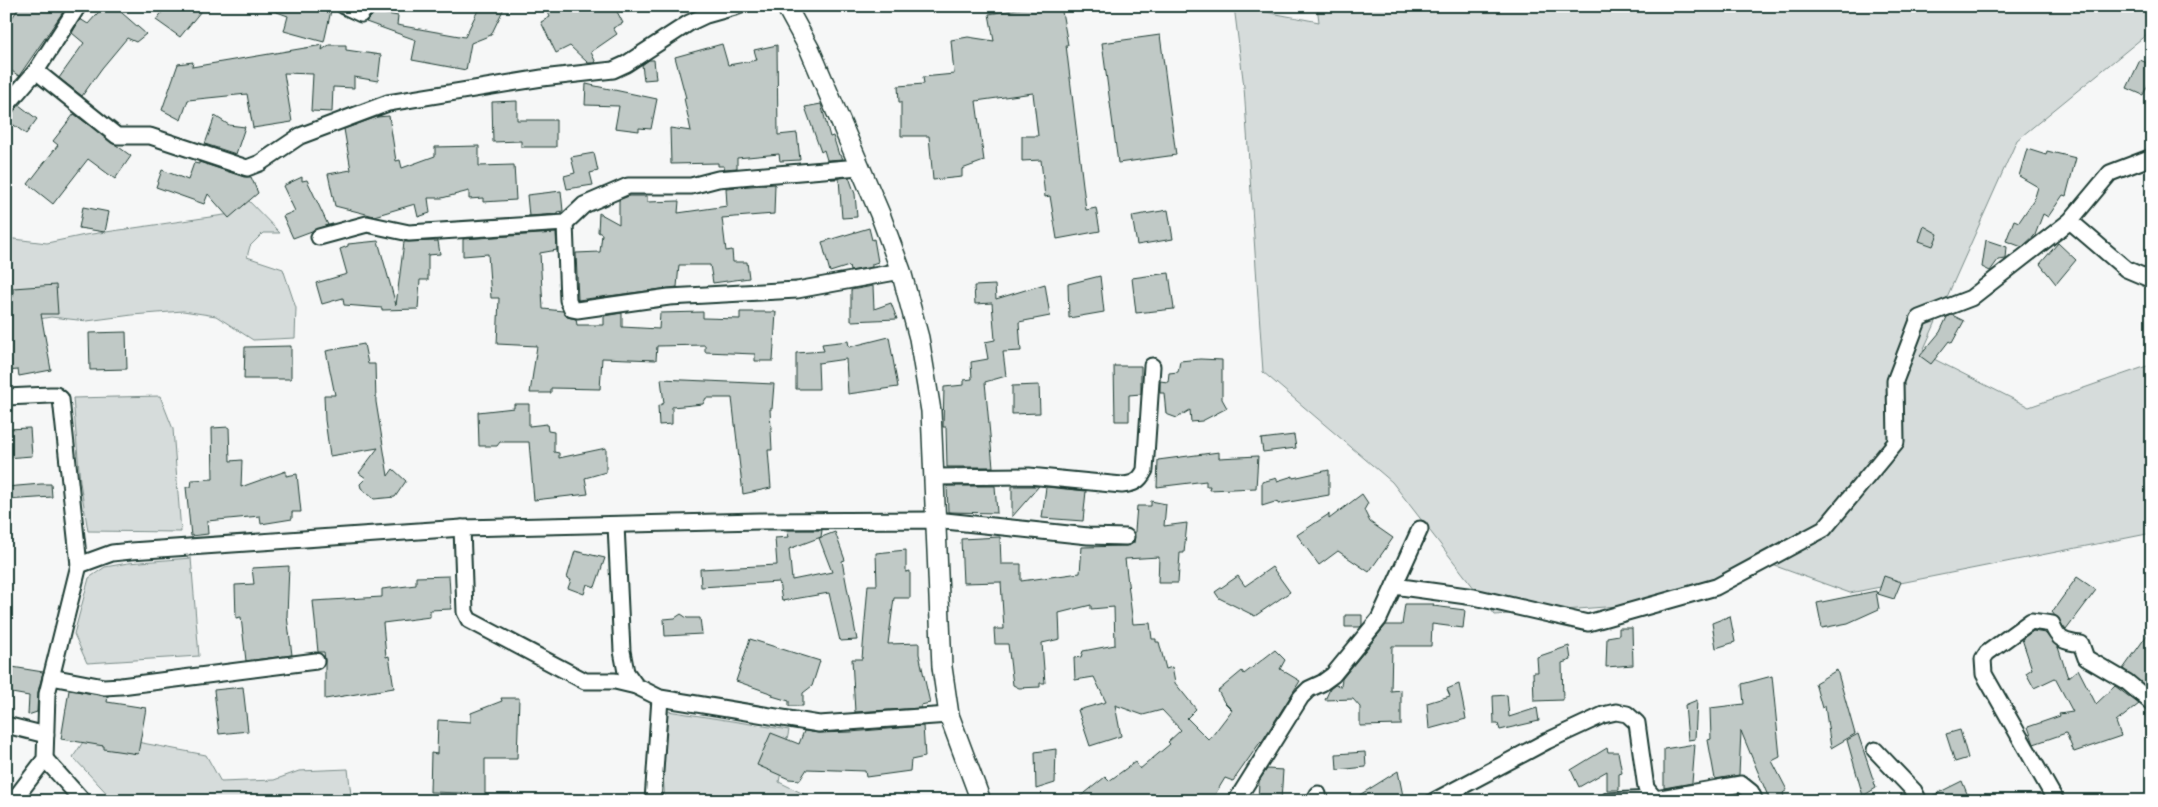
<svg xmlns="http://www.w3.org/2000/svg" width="2158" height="807" font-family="'Balsamiq Sans',sans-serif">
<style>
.green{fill:#d6dcdb;stroke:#7a8c88}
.building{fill:#c0c9c6;stroke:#1f3d34}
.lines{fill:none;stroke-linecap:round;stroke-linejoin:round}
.minor-casing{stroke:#1f3d34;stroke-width:19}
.major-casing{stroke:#1f3d34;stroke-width:22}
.minor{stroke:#fff;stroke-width:15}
.major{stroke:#fff;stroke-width:19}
</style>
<rect width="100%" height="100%" fill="#f6f7f7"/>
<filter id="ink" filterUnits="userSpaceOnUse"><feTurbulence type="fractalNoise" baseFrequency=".02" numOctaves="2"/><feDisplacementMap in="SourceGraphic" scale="10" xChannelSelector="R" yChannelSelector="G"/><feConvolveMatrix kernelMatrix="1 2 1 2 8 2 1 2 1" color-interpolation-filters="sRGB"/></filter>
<g filter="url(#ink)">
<g class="green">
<polygon points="1234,6 1319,22 1317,6 2152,6 2152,30 2017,140 1922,353 2029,407 2150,365 2152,533 1850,593 1767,563 1619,606 1495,615 1392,482 1263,372 1244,87"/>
<polygon points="244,196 280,233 263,233 250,246 247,257 283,269 296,308 295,338 253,340 216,316 183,311 132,315 87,321 51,317 33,320 6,332 6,238 47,243 85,235 231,214"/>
<polygon points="160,396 173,429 181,532 88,531 80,482 73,398"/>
<polygon points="191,558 199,656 87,663 74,634 89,578 105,567 128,563"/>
<polygon points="668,711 789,730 779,782 816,800 833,801 665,801 663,775"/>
<polygon points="89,733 206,755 221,782 274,780 299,771 348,769 351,795 349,801 114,801 73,757"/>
</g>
<g class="building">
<polygon points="20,6 67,6 19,76 6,67 6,27"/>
<polygon points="104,6 114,6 146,34 136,42 127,38 102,68 82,96 59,78 84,43 72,33 80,19 88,24"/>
<polygon points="167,6 205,6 180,37 156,20"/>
<polygon points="266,6 332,6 324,42 284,31 288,16 266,8"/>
<polygon points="480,6 505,6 491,35 471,43 466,70 412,60 416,40 366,22 376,12 398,16 397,25 465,37"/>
<polygon points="545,6 614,6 623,23 613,28 617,34 591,52 596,63 588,63 570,46 556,53 541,22 550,17"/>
<polygon points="1035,6 1061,6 1068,45 1066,45 1086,210 1096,208 1100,231 1057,239 1050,196 1045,197 1041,160 1022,161 1022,136 1038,136 1033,93 976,101 984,161 962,169 962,177 933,180 929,136 901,136 901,102 899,102 898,86 924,84 923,77 954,74 951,40 968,37 994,41 989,14"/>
<polygon points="1160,35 1176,155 1118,163 1102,43"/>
<polygon points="722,44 728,65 757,60 754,50 777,45 778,135 797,133 800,160 780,161 779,154 737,158 737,168 724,169 724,166 718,166 718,163 671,164 670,128 691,131 684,98 686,98 675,57"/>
<polygon points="323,45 322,50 329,45 346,45 346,50 381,55 378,81 354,77 354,88 333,87 332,112 311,111 313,74 284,73 292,122 253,128 247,94 188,100 181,120 162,110 178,64 193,62 192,67"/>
<polygon points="649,60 654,60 656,79 644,80 642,65"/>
<polygon points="2140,60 2152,65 2152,76 2143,95 2127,88"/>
<polygon points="586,84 657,99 651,129 639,128 639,131 615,128 619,106 585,105"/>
<polygon points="517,101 517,120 556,120 556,147 521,147 521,141 493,142 492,102"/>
<polygon points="821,104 830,137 833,136 839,155 841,155 843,159 827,160 824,150 821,152 805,107"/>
<polygon points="19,105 37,119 26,134 7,120"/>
<polygon points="74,114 131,156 115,179 88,159 53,204 28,184 58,145 53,141"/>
<polygon points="215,116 229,125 245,127 236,154 205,144"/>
<polygon points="389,116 396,161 400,160 402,168 435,156 435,147 479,146 479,166 514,165 516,200 483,202 483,198 469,199 469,191 442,198 428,198 430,213 418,217 415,204 374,216 335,206 328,174 351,170 344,129 377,117"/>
<polygon points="2027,149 2046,155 2047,151 2076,158 2066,196 2063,195 2048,217 2043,214 2035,235 2022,247 2006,241 2014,220 2019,222 2034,200 2038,187 2019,176"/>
<polygon points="594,153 598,171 590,173 593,185 567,189 564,176 575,173 571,157"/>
<polygon points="199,162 244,177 251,177 258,193 229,218 208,194 204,204 156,187 162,170 188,180 194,163 199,164"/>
<polygon points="302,177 302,181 307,180 328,225 293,238 283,216 295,211 283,186"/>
<polygon points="849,177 855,194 857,217 842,218 839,179 831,179"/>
<polygon points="775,184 774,214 722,218 726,251 732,250 733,262 747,262 749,278 713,283 710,265 679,265 677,287 578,300 576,253 600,252 602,234 598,232 599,213 619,224 619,200 629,196 647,196 647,202 679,201 678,213 727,206 726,188"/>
<polygon points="561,191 563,211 557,212 557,214 529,216 527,195"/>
<polygon points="83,207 109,212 105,232 79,228"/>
<polygon points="1168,210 1173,239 1137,245 1132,216"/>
<polygon points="1924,226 1938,234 1933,246 1919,241"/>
<polygon points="869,228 872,240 874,239 878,262 872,264 872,267 850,271 849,266 830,272 822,242"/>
<polygon points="556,233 557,250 540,253 543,309 563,311 567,317 576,319 577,325 604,325 604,316 622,313 622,327 659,329 660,313 703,312 703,318 740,319 740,312 776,312 773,361 755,361 755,354 705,352 705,345 657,346 656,360 602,358 600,389 551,388 551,393 530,393 537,346 497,344 499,298 491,298 488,254 463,256 463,239"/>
<polygon points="1986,240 2007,247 2006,259 1998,260 1990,271 1982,267"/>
<polygon points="378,241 396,305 404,242 438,241 440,254 428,255 428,280 420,280 418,309 382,310 382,308 344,305 343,298 322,304 316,283 347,274 340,249 348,246 348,244"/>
<polygon points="2058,243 2076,260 2056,284 2040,264"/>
<polygon points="1169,273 1174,309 1136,313 1132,278"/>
<polygon points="1100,276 1104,312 1069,318 1068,284"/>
<polygon points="1045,284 1050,316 1019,322 1021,351 1003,352 1006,376 985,382 993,467 947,467 946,427 943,427 944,387 964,385 964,380 972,379 971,362 988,359 985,342 995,340 992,303 975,304 974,286 995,285 996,299"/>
<polygon points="56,285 58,314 41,314 51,370 19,376 18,370 6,371 6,297 13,297 13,288"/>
<polygon points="873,286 874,309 891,303 897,319 851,321 851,290"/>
<polygon points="1952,315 1964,321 1952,343 1949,341 1931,364 1920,356 1940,332 1947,317"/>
<polygon points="126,332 127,369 90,370 89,333"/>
<polygon points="889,337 898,387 848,394 846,359 818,363 819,389 796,389 796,353 824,351 822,344 848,341 849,347"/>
<polygon points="364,344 368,364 375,364 376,402 388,476 393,469 406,481 395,497 374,499 361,488 360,484 366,478 359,473 378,448 330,456 325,420 324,395 335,395 326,351"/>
<polygon points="291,346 291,379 244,379 245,347"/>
<polygon points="1200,359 1222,360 1222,399 1227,408 1202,421 1191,422 1190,410 1177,418 1166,414 1164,393 1160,393 1160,381 1168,382 1169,373 1178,372 1180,361"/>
<polygon points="1114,366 1141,366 1141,394 1129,395 1129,421 1115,421"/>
<polygon points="661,379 774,384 772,409 770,409 772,450 768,450 771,488 743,494 732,398 706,398 703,404 672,407 672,424 659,425 658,406 664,403"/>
<polygon points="1039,385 1040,413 1012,414 1012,386"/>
<polygon points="514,404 529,404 529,426 547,424 548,431 554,432 554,452 559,453 559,458 606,448 606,472 585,478 588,494 534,500 529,442 500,442 497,446 479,446 478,412 514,408"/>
<polygon points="229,427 230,461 242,460 241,487 286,471 286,476 297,474 301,512 292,512 292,519 261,524 260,516 207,521 208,534 191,536 186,487 191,487 192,480 213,479 212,428"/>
<polygon points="30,428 32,456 6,458 6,429"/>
<polygon points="1294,435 1296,448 1263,452 1261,439"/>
<polygon points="1219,452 1219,458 1258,456 1256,488 1209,490 1210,486 1206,486 1206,481 1157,487 1158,460"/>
<polygon points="1329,470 1329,495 1278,504 1278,501 1262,506 1262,482 1277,478 1277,481 1293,476 1293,478"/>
<polygon points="41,484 51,484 52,497 6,500 6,487"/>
<polygon points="947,486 995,486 997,513 948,512"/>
<polygon points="1012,486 1039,486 1012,517"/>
<polygon points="1046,487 1086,491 1083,521 1042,518"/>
<polygon points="1362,494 1368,503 1364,510 1370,522 1393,538 1369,572 1338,551 1319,565 1297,535 1329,514 1329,519"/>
<polygon points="1151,501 1166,504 1164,526 1187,523 1184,553 1180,553 1178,583 1158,583 1159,557 1125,559 1133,624 1150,623 1152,639 1156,639 1156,642 1159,642 1166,669 1172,667 1175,683 1196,709 1187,718 1209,740 1232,710 1224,702 1218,691 1242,671 1244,674 1275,650 1285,660 1280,669 1300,681 1261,743 1261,741 1233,781 1225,778 1211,801 1075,801 1105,777 1109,781 1135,762 1140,769 1170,744 1168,742 1181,730 1162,710 1143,715 1115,705 1121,736 1090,746 1078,710 1106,702 1094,677 1075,680 1074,658 1081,657 1083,651 1115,645 1114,607 1091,609 1091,605 1059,613 1060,639 1042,643 1045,683 1040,683 1040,687 1019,688 1013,685 1008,644 995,644 994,629 1004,629 1001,582 963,583 961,539 1000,537 1001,564 1021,564 1021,581 1080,573 1082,547 1126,546 1134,543 1137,506 1151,506"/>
<polygon points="787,530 822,530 821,537 789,549 792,580 832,572 819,538 835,532 845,560 842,561 857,640 840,641 829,593 782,601 779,582 701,587 700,569 777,565 775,538 789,537"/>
<polygon points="906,550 906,572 910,571 910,598 894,598 888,644 919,643 919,654 930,703 921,705 921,708 855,712 852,659 862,659 868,585 877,585 876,553"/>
<polygon points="575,551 605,558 595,587 587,584 584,594 568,588 571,580 567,578"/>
<polygon points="289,566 287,616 292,655 246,661 241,617 236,618 235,585 254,584 252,568"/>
<polygon points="1272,567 1290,592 1255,616 1219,598 1215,592 1238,576 1245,586"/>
<polygon points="449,576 451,609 430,610 430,617 383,623 386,657 389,656 394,688 325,699 325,660 324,652 318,652 313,601 382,597 382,589 416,585 416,577"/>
<polygon points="1884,576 1901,582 1894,599 1878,594"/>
<polygon points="2077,577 2096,590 2066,630 2052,612"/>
<polygon points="1876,591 1879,609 1848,623 1822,628 1817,603"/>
<polygon points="1405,604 1434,604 1433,606 1465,610 1463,628 1432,624 1431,646 1392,646 1391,691 1401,690 1401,725 1360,726 1360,707 1353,699 1325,700 1330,689 1335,685 1341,686 1342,679 1386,625 1402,625"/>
<polygon points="681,614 687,618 700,618 702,634 665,636 664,619 675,618"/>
<polygon points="1345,615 1362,615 1362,625 1360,627 1345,627"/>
<polygon points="1730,616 1735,642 1716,648 1712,623"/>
<polygon points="1619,628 1632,628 1633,665 1606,667 1607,637 1619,635"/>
<polygon points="2152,628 2152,691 2123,669"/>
<polygon points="2033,631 2045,633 2058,647 2068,678 2078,669 2096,704 2115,686 2139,704 2116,722 2121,736 2074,752 2066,733 2034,744 2028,727 2060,716 2059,714 2073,712 2055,678 2034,688 2026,673 2032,669 2022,639"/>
<polygon points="750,639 820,661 812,686 803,693 803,706 789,706 789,701 772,696 773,694 736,681"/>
<polygon points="1569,646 1571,660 1562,663 1563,700 1534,701 1533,672 1538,672 1537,657"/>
<polygon points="6,666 43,672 38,692 37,712 28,715 29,696 6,692"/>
<polygon points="1837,670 1855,734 1831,748 1825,706 1822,708 1815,683"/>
<polygon points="1772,676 1780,757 1772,761 1787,790 1783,793 1785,801 1770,801 1741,731 1739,775 1715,779 1708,740 1711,739 1710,708 1744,704 1742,684"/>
<polygon points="1459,684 1466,719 1429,729 1427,703 1450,696 1447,689"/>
<polygon points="243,687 248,731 219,734 214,690"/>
<polygon points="69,690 108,696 107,702 146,708 138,754 104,749 104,746 61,739"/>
<polygon points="1507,695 1509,717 1537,708 1539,721 1500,730 1498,724 1494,724 1493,696"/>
<polygon points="501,698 519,698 517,759 485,759 485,799 462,799 462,793 430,792 431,753 437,754 438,720 471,722 471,713 502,701"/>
<polygon points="1697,700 1695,739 1688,740 1685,705"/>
<polygon points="923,726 925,757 911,760 910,771 866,777 865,771 807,769 800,780 789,779 757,765 771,733 799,744 804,731 819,733 850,732"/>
<polygon points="1960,730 1968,758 1955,762 1946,734"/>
<polygon points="1858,734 1876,788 1863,796 1847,740"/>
<polygon points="1695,744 1692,783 1664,788 1664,749"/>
<polygon points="1607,748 1608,752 1618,752 1622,773 1619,774 1619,790 1607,790 1607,771 1579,787 1571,770"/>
<polygon points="1056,749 1055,783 1036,789 1035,752"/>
<polygon points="1365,752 1366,767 1337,770 1336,754"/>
<polygon points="1267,769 1283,770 1281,801 1258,801 1259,781"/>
<polygon points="1398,771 1404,801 1350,801"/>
<polygon points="1962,781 1970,801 1928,801 1928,798"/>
<polygon points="1739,794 1738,801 1718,801 1718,798"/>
</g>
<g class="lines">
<defs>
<g id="minor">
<polyline points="78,6 36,71 117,136 150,136 247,168 260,163 300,136 388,103 542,78 613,70 626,64 689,23 706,15 738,6"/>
<polyline points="344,6 361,14 367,6"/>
<polyline points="6,106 36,71"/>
<polyline points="2070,221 2126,269 2152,280"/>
<polyline points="565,223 568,300 572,309 577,310 669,297 797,290 901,271"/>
<polyline points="319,237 367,224 409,233 565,223 584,205 628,186 691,186 718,179 859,167"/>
<polyline points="6,397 50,395 56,395 61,399 79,565 47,694 45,759 13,801"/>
<path d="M933,477L1029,476L1122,485C1133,484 1139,482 1145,470L1152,366"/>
<polyline points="616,525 622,651 626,672 636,686 660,698 819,724 949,715"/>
<polyline points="462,528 465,612 469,620 585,681 615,681 636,686"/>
<polyline points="79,565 112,553 131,551 462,528 759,521 936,520 1088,536 1126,537"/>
<polyline points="1394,586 1474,597 1588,623 1716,587 1824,529 1896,442 1895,381 1919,318 1971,298 2070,221 2110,173 2152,157"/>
<polyline points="51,677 104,687 121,686 316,661"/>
<polyline points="6,725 46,735"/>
<polyline points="1875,750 1914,791 1919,801"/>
<polyline points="45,759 83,801"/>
<polyline points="653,801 660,698"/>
<polyline points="1236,801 1301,697 1309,689 1322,683 1333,675 1379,619 1420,529"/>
<polyline points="1314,801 1318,794"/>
<polyline points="1434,801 1547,741 1603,715 1616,712 1627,714 1637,723 1646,788 1655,799"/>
<polyline points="1608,801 1655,799 1741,784 1751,792 1755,801"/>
<path d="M2056,801L1984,674L1983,659L1987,653L2031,621L2052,624C2058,640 2064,642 2081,644L2086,658L2127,682L2152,703"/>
</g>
<polyline id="major" points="786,6 810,50 880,214 901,271 919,338 931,411 942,667 949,715 981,801"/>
</defs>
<use href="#minor" class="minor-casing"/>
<use href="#major" class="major-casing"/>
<use href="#minor" class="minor"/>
<use href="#major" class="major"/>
</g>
</g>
<rect width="2158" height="807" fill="none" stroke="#fff" stroke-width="25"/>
<rect x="12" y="12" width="2133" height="782" fill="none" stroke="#1f3d34" stroke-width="2" filter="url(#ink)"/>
</svg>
